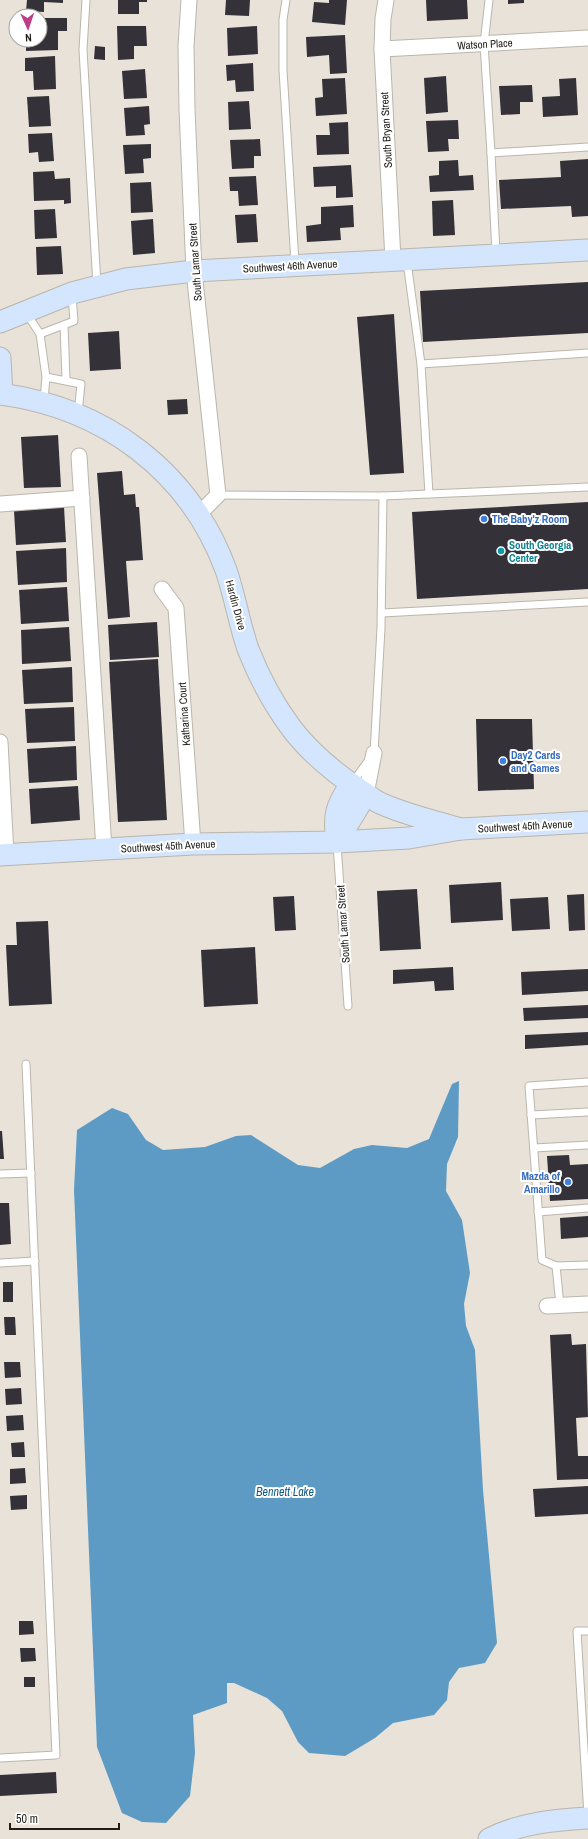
<svg xmlns="http://www.w3.org/2000/svg" width="588" height="1839" font-family="'Archivo Narrow',sans-serif">
<style>
.water{fill:#5d9bc4}
.building{fill:#353139}
.lines{fill:none;stroke-linecap:round;stroke-linejoin:round}
.lane-casing{stroke:#bbb6ad;stroke-width:9}
.street-casing{stroke:#bbb6ad;stroke-width:17}
.secondary-casing{stroke:#bbb6ad;stroke-width:23}
.lane{stroke:#fff;stroke-width:7}
.street{stroke:#fff;stroke-width:15}
.secondary{stroke:#d4e5fe;stroke-width:21}
.shop-dot{fill:#3f7fe0;stroke:#fff;stroke-width:1.5}
.culture-dot{fill:#0f9aa8;stroke:#fff;stroke-width:1.5}
.labels{text-anchor:middle;stroke-width:4;stroke-linejoin:round;paint-order:stroke}
.street-label{font-size:11px;fill:#1e1d19;stroke:#fff}
.shop-label{font-size:11px;font-weight:bold;fill:#366cbe;stroke:#fff;text-anchor:start}
.culture-label{font-size:11px;font-weight:bold;fill:#0d838f;stroke:#fff;text-anchor:start}
.water-label{font-size:12px;font-style:italic;fill:#125c84;stroke:#fff}
</style>
<rect width="100%" height="100%" fill="#e8e2d9"/>
<polygon class="water" points="459,1081 458,1137 447,1164 446,1191 462,1220 470,1273 464,1304 466,1326 475,1350 483,1490 497,1643 485,1663 459,1668 449,1682 447,1700 434,1715 393,1723 375,1738 345,1756 309,1753 298,1742 282,1711 267,1698 234,1683 227,1683 227,1703 193,1715 195,1753 190,1796 166,1823 142,1822 122,1813 97,1747 74,1190 77,1130 112,1108 128,1114 146,1140 163,1150 205,1147 236,1136 251,1135 298,1165 320,1168 354,1149 372,1145 407,1148 429,1139 452,1084"/>
<g class="building">
<polygon points="27,0 63,0 63,3 44,2 44,12 26,11"/>
<polygon points="118,0 147,0 147,2 139,2 139,14 118,14"/>
<polygon points="226,0 250,0 249,16 225,15"/>
<polygon points="329,0 347,0 345,25 312,22 314,2 329,3"/>
<polygon points="426,0 467,0 468,19 427,21"/>
<polygon points="508,0 524,0 524,3 508,4"/>
<polygon points="40,18 67,18 67,31 58,31 58,50 26,51 26,40 40,40"/>
<polygon points="117,26 146,26 147,46 134,46 134,59 118,60"/>
<polygon points="257,26 258,54 228,56 227,28"/>
<polygon points="345,35 347,73 330,74 329,55 307,57 306,37"/>
<polygon points="95,46 105,47 105,60 94,59"/>
<polygon points="55,56 56,89 34,90 33,71 25,71 25,58"/>
<polygon points="253,63 254,91 236,92 235,80 227,81 226,65"/>
<polygon points="145,69 147,98 124,99 122,71"/>
<polygon points="446,76 448,112 426,114 424,78"/>
<polygon points="345,78 347,114 316,116 315,98 323,97 322,79"/>
<polygon points="576,78 578,115 543,117 542,97 560,96 559,79"/>
<polygon points="532,85 533,102 520,102 520,114 501,115 499,86"/>
<polygon points="49,96 51,126 29,127 27,97"/>
<polygon points="249,101 251,129 229,130 228,102"/>
<polygon points="149,106 150,124 144,125 145,135 126,136 124,108"/>
<polygon points="458,120 459,139 448,139 449,151 428,152 426,121"/>
<polygon points="348,122 349,154 317,155 316,135 330,135 329,123"/>
<polygon points="52,133 54,161 39,162 38,152 29,153 28,134"/>
<polygon points="260,139 261,156 254,156 254,168 232,169 230,140"/>
<polygon points="151,144 151,158 143,159 144,173 125,174 123,145"/>
<polygon points="588,159 588,216 572,217 571,206 501,209 499,180 561,177 560,161"/>
<polygon points="458,160 459,176 473,175 474,190 430,192 429,176 439,175 439,161"/>
<polygon points="351,165 353,197 336,198 336,186 314,187 313,167"/>
<polygon points="54,171 55,179 70,178 71,203 64,204 64,200 34,201 33,172"/>
<polygon points="256,176 258,205 239,206 238,191 230,191 229,177"/>
<polygon points="151,182 153,212 131,213 130,183"/>
<polygon points="453,200 455,235 433,236 432,201"/>
<polygon points="353,205 354,227 340,228 341,240 307,242 306,226 321,224 321,207"/>
<polygon points="55,209 57,238 35,239 34,210"/>
<polygon points="256,214 258,242 237,243 235,215"/>
<polygon points="153,219 155,253 133,255 131,221"/>
<polygon points="61,246 63,274 37,275 36,247"/>
<polygon points="588,282 588,333 423,342 420,291"/>
<polygon points="394,314 404,473 370,475 357,317"/>
<polygon points="119,331 121,369 90,371 88,333"/>
<polygon points="187,399 188,414 168,415 167,400"/>
<polygon points="58,435 61,487 24,488 21,437"/>
<polygon points="122,471 124,495 135,494 136,507 139,507 143,560 126,561 130,617 108,619 97,473"/>
<polygon points="588,502 588,589 417,599 412,512"/>
<polygon points="64,507 66,542 16,545 14,511"/>
<polygon points="66,548 67,582 18,585 16,551"/>
<polygon points="67,587 69,621 21,624 19,590"/>
<polygon points="157,622 159,657 110,660 108,625"/>
<polygon points="69,627 71,661 22,664 21,630"/>
<polygon points="158,659 167,820 118,822 109,662"/>
<polygon points="72,667 73,702 24,704 22,670"/>
<polygon points="74,707 75,741 27,743 25,709"/>
<polygon points="476,719 532,719 534,789 478,791"/>
<polygon points="76,746 77,780 29,783 27,749"/>
<polygon points="78,786 80,820 31,824 29,789"/>
<polygon points="501,882 503,920 451,923 449,885"/>
<polygon points="417,889 421,949 380,951 377,891"/>
<polygon points="584,894 585,930 569,931 567,895"/>
<polygon points="294,896 296,930 275,931 273,897"/>
<polygon points="548,897 550,929 512,931 510,899"/>
<polygon points="48,921 52,1004 9,1006 6,945 17,945 16,922"/>
<polygon points="255,947 258,1004 204,1007 201,950"/>
<polygon points="453,967 454,990 435,991 434,981 393,984 393,970"/>
<polygon points="588,969 588,991 522,995 521,972"/>
<polygon points="588,1005 588,1018 524,1021 523,1008"/>
<polygon points="588,1032 588,1045 525,1049 525,1035"/>
<polygon points="0,1131 2,1131 4,1159 0,1159"/>
<polygon points="569,1155 570,1165 588,1164 588,1199 550,1201 547,1156"/>
<polygon points="0,1203 9,1203 11,1244 0,1245"/>
<polygon points="588,1216 588,1237 561,1239 560,1218"/>
<rect x="3" y="1282" width="10" height="20"/>
<polygon points="4,1317 15,1317 16,1335 5,1335"/>
<polygon points="571,1334 572,1345 586,1344 588,1417 576,1418 578,1456 588,1456 588,1479 557,1480 550,1335"/>
<polygon points="4,1362 20,1362 21,1377 5,1378"/>
<polygon points="21,1388 22,1404 6,1405 5,1389"/>
<polygon points="23,1415 24,1430 7,1431 6,1416"/>
<polygon points="24,1442 25,1457 12,1457 11,1443"/>
<polygon points="25,1468 26,1483 10,1484 10,1469"/>
<polygon points="588,1486 588,1514 535,1517 533,1489"/>
<polygon points="27,1495 27,1509 11,1510 10,1496"/>
<polygon points="19,1621 33,1621 34,1634 19,1635"/>
<polygon points="20,1648 35,1648 36,1661 21,1662"/>
<rect x="24" y="1677" width="11" height="10"/>
<polygon points="56,1772 57,1793 0,1796 0,1775"/>
</g>
<g class="lines">
<defs>
<g id="lane">
<polyline points="86,0 83,50 97,285"/>
<polyline points="286,0 283,20 283,70 295,263"/>
<polyline points="489,0 484,44 491,153 588,147"/>
<polyline points="491,153 496,253"/>
<polyline points="407,262 421,364 429,494"/>
<polyline points="27,314 40,334 74,321 72,296"/>
<polyline points="64,325 66,379"/>
<polyline points="40,334 46,377 81,384 78,413"/>
<polyline points="421,364 588,353"/>
<polyline points="44,400 46,377"/>
<polyline points="218,495 383,496 588,487"/>
<polyline points="382,613 588,602"/>
<polyline points="352,783 374,753 381,628 383,496"/>
<polyline points="337,844 348,1006"/>
<polyline points="588,1082 529,1086 542,1260 556,1266 588,1265"/>
<polyline points="531,1115 588,1112"/>
<polyline points="534,1148 588,1145"/>
<polyline points="0,1174 31,1173"/>
<polyline points="538,1212 588,1208"/>
<polyline points="0,1263 35,1261"/>
<polyline points="556,1266 560,1305"/>
<polyline points="0,1758 56,1755 26,1064"/>
<polyline points="588,1816 577,1631 588,1631"/>
</g>
<g id="street">
<polyline points="189,0 186,46 187,110 194,271 218,495 198,515"/>
<polyline points="386,0 383,19 382,49 393,260"/>
<polyline points="382,49 588,38"/>
<polyline points="79,456 104,849"/>
<polyline points="0,504 82,498"/>
<polyline points="162,589 176,608 193,844"/>
<polyline points="0,742 6,855"/>
<polyline points="366,794 374,753"/>
<polyline points="547,1306 588,1304"/>
</g>
<g id="secondary">
<polyline points="0,322 72,293 126,279 194,271 588,250"/>
<polyline points="0,358 2,394"/>
<path d="M0,394C104,408 189,470 226,570C235,596 239,623 248,649C259,677 274,705 292,729C311,754 335,773 360,790C367,794 373,800 380,803C406,815 434,821 461,829"/>
<path d="M337,842C333,815 336,806 351,784"/>
<polyline points="337,842 366,794"/>
<polyline points="0,855 193,844 337,842 409,838 461,829 588,822"/>
<path d="M489,1839C520,1823 554,1820 588,1818"/>
</g>
</defs>
<use href="#lane" class="lane-casing"/>
<use href="#street" class="street-casing"/>
<use href="#secondary" class="secondary-casing"/>
<use href="#lane" class="lane"/>
<use href="#street" class="street"/>
<use href="#secondary" class="secondary"/>
</g>
<g class="shop-dot">
<circle cx="484" cy="519" r="4"/>
<circle cx="503" cy="761" r="4"/>
<circle cx="568" cy="1182" r="4"/>
</g>
<circle class="culture-dot" cx="501" cy="551" r="4"/>
<g class="labels">
<g class="street-label">
<text transform="translate(485 44) rotate(-3)" y="4">Watson Place</text>
<text transform="translate(386 130) rotate(-93)" y="4">South Bryan Street</text>
<text transform="translate(195 262) rotate(-94)" y="4">South Lamar Street</text>
<text transform="translate(290 266) rotate(-3)" y="4">Southwest 46th Avenue</text>
<text transform="translate(236 605) rotate(75)" y="4">Hardin Drive</text>
<text transform="translate(184 714) rotate(-94)" y="4">Katharina Court</text>
<text transform="translate(525 826) rotate(-3)" y="4">Southwest 45th Avenue</text>
<text transform="translate(168 846) rotate(-3)" y="4">Southwest 45th Avenue</text>
<text transform="translate(343 924) rotate(-94)" y="4">South Lamar Street</text>
</g>
<g class="shop-label">
<text x="492" y="523">The Baby'z Room</text>
<text x="511" y="759">Day2 Cards<tspan x="511" dy="13">and Games</tspan></text>
<text x="560" y="1180" text-anchor="end">Mazda of<tspan x="560" dy="13">Amarillo</tspan></text>
</g>
<g class="culture-label">
<text x="509" y="549">South Georgia<tspan x="509" dy="13">Center</tspan></text>
</g>
<g class="water-label">
<text x="285" y="1496">Bennett Lake</text>
</g>
</g>
<g transform="translate(28 28) rotate(177)"><circle r="19" fill="#ffffff" stroke="#a5a5a3"/>
<path d="M0-3L7 15L0 10L-7 15Z" fill="#bd3d87"/>
<text y="-6" font-size="11" font-weight="bold" text-anchor="middle" fill="#1e1d19">N</text>
</g>
<path d="M10 1823v6h109v-6" fill="none" stroke="#1e1d19" stroke-width="2"/>
<text x="16" y="1823" font-size="12" fill="#1e1d19" stroke="#ffffff" stroke-width="3" paint-order="stroke">50 m</text>
</svg>
